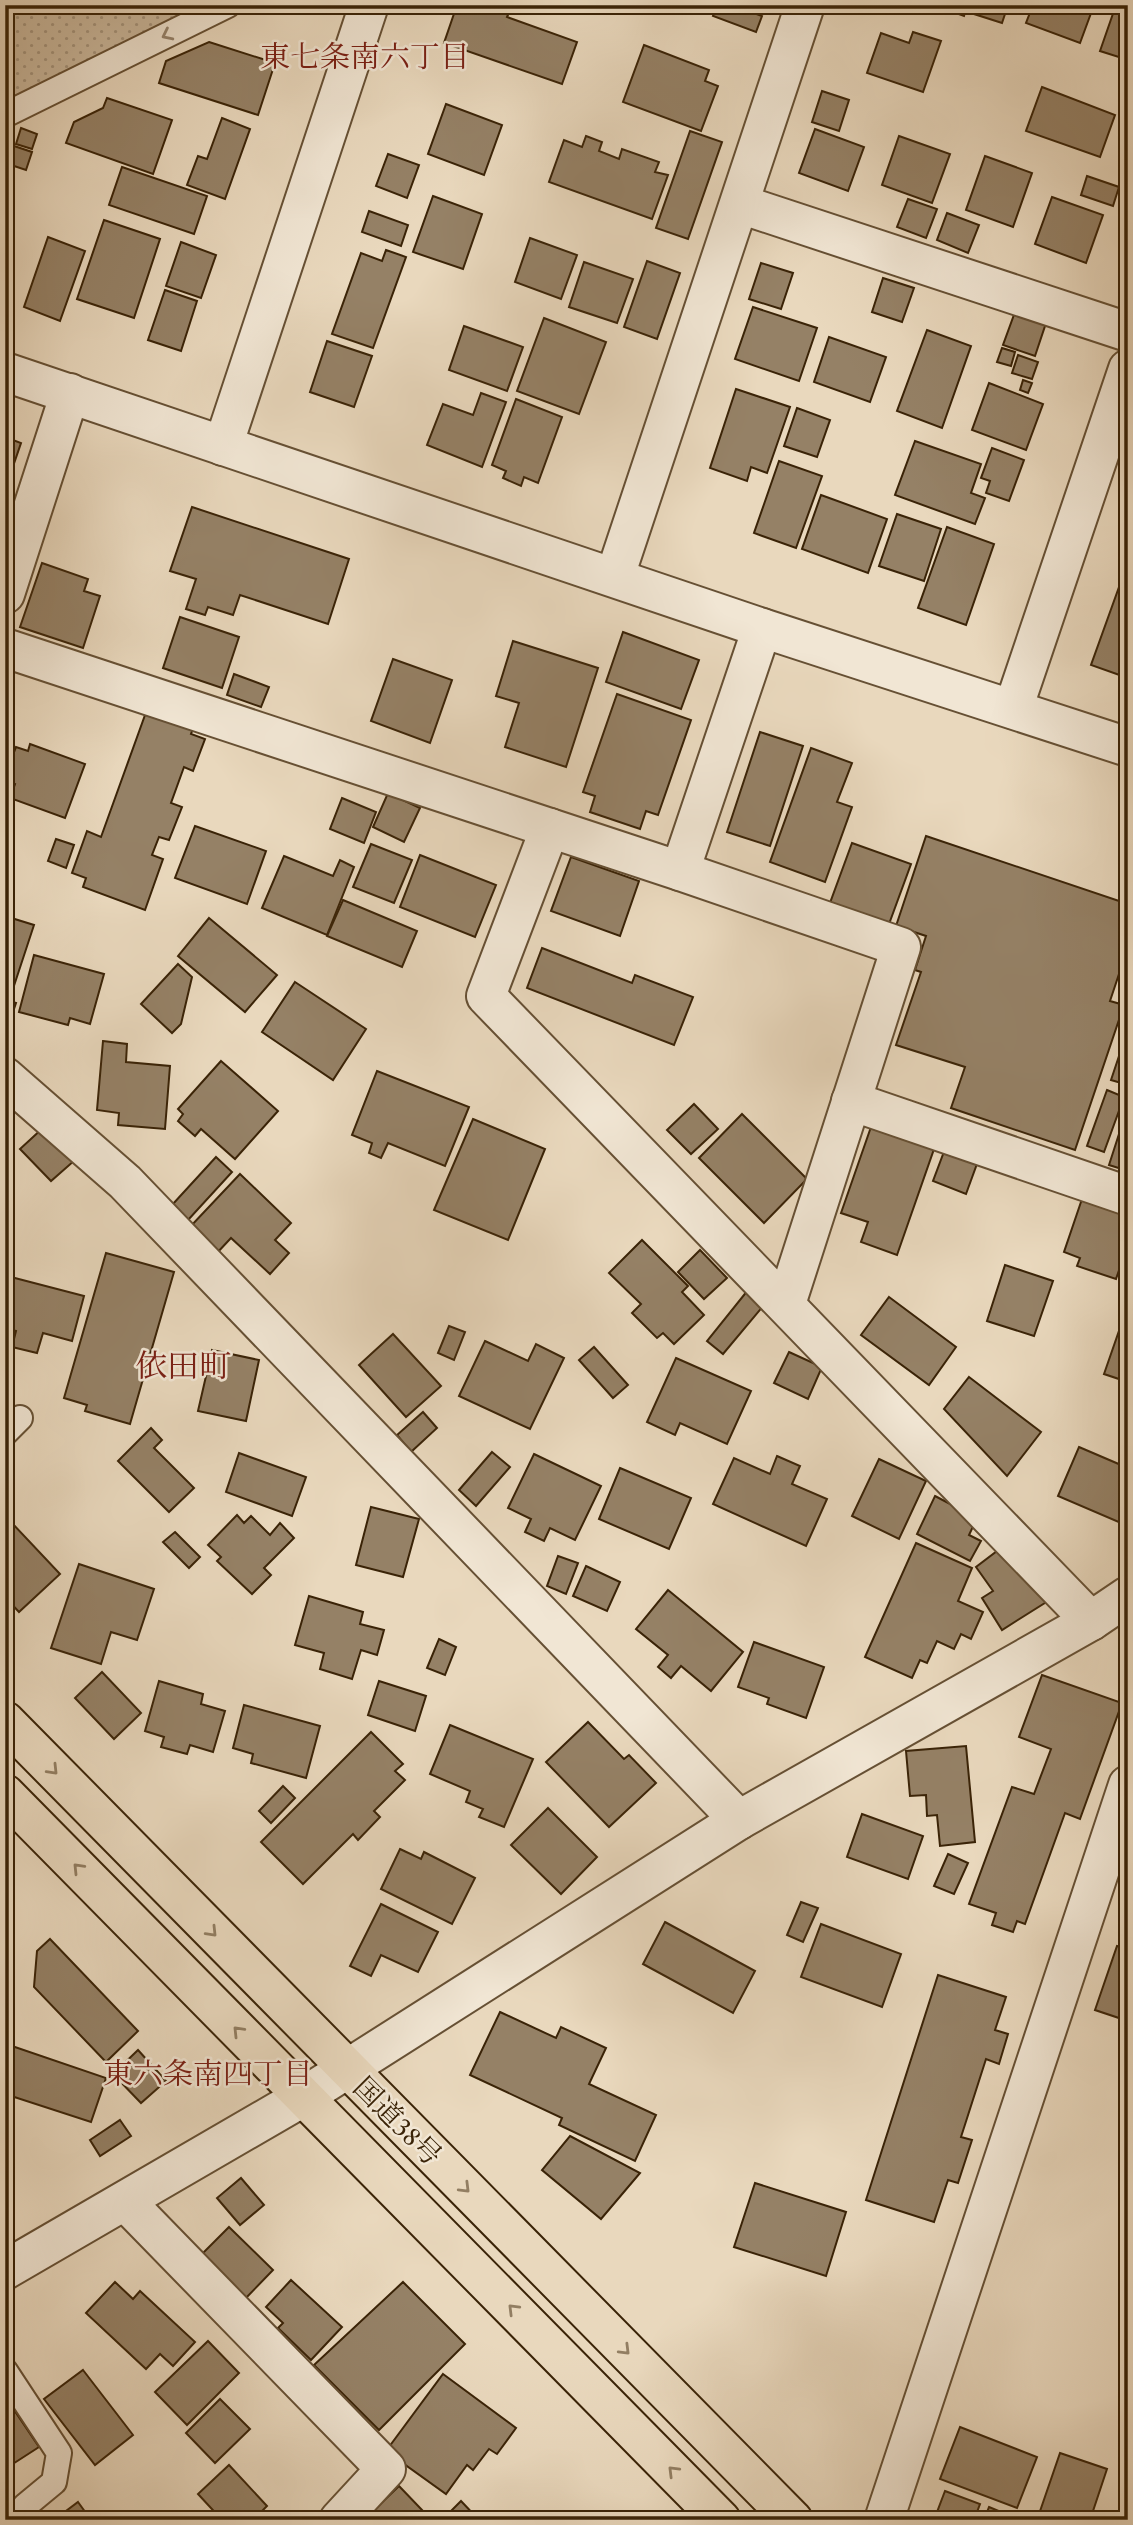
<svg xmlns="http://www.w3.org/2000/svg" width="1133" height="2525" font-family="'EB Garamond','Noto Serif JP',serif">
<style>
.park{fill:url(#park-dots);stroke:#826e52;stroke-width:2}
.building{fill:#958166;stroke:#3a2307;stroke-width:2}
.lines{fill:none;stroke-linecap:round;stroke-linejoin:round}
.service-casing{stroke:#665034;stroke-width:28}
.minor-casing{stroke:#665034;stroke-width:42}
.tertiary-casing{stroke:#665034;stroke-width:42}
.trunk-casing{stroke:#3a2307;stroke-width:42}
.service{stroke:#f1e6d4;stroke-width:24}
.minor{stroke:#f1e6d4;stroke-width:38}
.tertiary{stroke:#f1e6d4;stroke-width:38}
.trunk{stroke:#e9d8bd;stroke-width:38}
.oneway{stroke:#96846e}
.oneway2{stroke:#927e62}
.labels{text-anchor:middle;stroke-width:5;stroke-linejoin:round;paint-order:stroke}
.street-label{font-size:28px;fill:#3a2307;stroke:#f1e6d4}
.neighbourhood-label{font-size:30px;fill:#7a1f14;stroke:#f1e6d4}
.quarter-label{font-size:32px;fill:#7a1f14;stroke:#f1e6d4}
</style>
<defs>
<pattern id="park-dots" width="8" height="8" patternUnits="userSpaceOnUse" patternTransform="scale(1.75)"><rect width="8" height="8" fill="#cbb99e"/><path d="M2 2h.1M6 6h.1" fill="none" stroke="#a6967f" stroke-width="1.8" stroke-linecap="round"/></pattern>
</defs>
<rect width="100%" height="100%" fill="#e9d8bd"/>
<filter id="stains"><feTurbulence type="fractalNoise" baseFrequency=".00286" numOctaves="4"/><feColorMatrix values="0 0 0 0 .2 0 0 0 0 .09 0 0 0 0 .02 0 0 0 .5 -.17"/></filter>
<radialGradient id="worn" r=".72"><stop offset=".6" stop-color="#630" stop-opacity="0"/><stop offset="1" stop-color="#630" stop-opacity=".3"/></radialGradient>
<polygon class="park" points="5,5 200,5 5,102"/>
<g class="building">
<polygon points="457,5 503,5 511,8 507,17 577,42 562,84 444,43"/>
<polygon points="717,5 732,5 762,16 756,32 713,16"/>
<polygon points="934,5 967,5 964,16"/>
<polygon points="977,5 1008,5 1002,23 974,14"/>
<polygon points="1033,5 1094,5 1080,43 1026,23"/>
<polygon points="1116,5 1128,5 1128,60 1100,51"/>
<polygon points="913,32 941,41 923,92 867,73 881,33 909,43"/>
<polygon points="209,42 275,63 258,115 159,83 166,61"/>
<polygon points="644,45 709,70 705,81 718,86 701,131 623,102"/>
<polygon points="1042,87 1115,115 1100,157 1026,131"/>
<polygon points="822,91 849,100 839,131 812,122"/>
<polygon points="107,98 172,120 153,174 66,143 74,122 103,108"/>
<polygon points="446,104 502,125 484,175 428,154"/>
<polygon points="222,118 250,129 225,199 187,185 198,156 207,159"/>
<polygon points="21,128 37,134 32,149 16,144"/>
<polygon points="815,129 864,147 848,191 799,173"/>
<polygon points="690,131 722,142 688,239 656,228"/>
<polygon points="586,136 602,142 599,151 619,159 622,149 659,162 655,172 668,175 652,219 549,182 564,140 582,147"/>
<polygon points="899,136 950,154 932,203 882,185"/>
<polygon points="5,143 32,152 26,170 5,163"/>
<polygon points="388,154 419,165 407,198 376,186"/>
<polygon points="985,156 1032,173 1013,227 966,210"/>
<polygon points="122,167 207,196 194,234 109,205"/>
<polygon points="1087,176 1119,187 1113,206 1081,195"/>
<polygon points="433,196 482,214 463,269 413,252"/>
<polygon points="1052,197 1103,215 1086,263 1035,244"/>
<polygon points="908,199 937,209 926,238 897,227"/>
<polygon points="369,211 408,225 401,246 362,232"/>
<polygon points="947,213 979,225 968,253 937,240"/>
<polygon points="104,220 160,239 134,318 77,299"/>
<polygon points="48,237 85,251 60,321 24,307"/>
<polygon points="530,238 577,255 561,299 515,282"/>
<polygon points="181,242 216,255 201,298 166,286"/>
<polygon points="386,250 406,257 373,348 332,334 361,253 382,261"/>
<polygon points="647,261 680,273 657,339 624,327"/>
<polygon points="584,262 633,279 617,323 569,307"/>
<polygon points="761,263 793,273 781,309 749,299"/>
<polygon points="883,278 914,288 902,322 872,312"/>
<polygon points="165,290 197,301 181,351 148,340"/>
<polygon points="753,307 817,328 799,381 735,359"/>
<polygon points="1015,312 1046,323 1035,356 1003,345"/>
<polygon points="544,318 606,342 579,414 517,391"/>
<polygon points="464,326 523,347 507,391 449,370"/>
<polygon points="927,330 971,346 942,428 897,411"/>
<polygon points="829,337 886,357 870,402 814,382"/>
<polygon points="327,341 372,356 354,407 310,392"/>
<polygon points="1002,348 1015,352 1011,366 997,362"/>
<polygon points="1018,355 1038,362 1032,379 1012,373"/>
<polygon points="1023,380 1032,383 1028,393 1020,390"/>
<polygon points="989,383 1043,404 1026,450 972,430"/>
<polygon points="736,389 790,407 767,473 751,467 747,481 710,468"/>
<polygon points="481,393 506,402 482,467 427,445 443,404 473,415"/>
<polygon points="516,399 562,417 538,483 524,477 521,486 503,478 506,471 492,465"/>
<polygon points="797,408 830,420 817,457 784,446"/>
<polygon points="5,437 21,443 9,478 5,476"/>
<polygon points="915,441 981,464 971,493 985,498 975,524 895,495"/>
<polygon points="992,448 1024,460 1009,501 986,493 990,481 981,478"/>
<polygon points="779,461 822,476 796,548 754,533"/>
<polygon points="821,495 887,519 868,573 802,549"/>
<polygon points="192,507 349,559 328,624 240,595 233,615 208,607 205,615 186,609 196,579 170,571"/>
<polygon points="897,514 941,529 924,581 879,566"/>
<polygon points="947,527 994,544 966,625 918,608"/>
<polygon points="1128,562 1128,678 1091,665"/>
<polygon points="42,563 88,579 84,591 100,596 83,648 20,627"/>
<polygon points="180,617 239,637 222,688 163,668"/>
<polygon points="623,632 699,660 681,709 606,682"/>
<polygon points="513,641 598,668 566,767 505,747 519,703 496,696"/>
<polygon points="393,659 452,680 430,743 371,721"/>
<polygon points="234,674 269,687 261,707 227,695"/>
<polygon points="617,694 691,720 658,815 646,811 640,829 590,812 595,796 583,792"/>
<polygon points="149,704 196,721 191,734 205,739 193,771 184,767 171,803 182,807 169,840 159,837 152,855 163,859 145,910 83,887 86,878 72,873 87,831 101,837"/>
<polygon points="760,732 803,746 770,846 727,832"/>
<polygon points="30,744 85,764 65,818 10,798 15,784 5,780 5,776 16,747 28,751"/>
<polygon points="811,748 852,763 837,802 852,807 825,882 770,862"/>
<polygon points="388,793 420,808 404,842 373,827"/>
<polygon points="342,798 376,812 364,843 330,829"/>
<polygon points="195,826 266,851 247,904 175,878"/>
<polygon points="926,836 1128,904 1128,947 1110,1001 1124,1005 1075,1150 951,1108 965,1067 896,1045 921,972 915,970 926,936 896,926"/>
<polygon points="56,839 74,845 66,868 48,861"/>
<polygon points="852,843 911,864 889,924 830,903"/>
<polygon points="371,844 412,860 394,903 353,887"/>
<polygon points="420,855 496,885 475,937 400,907"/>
<polygon points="284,856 333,876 340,860 354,867 327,935 262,908"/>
<polygon points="571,857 639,881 620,936 551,911"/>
<polygon points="343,900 417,931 402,967 327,936"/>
<polygon points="5,916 34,925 9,1001 16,1003 9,1024 5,1023"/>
<polygon points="209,918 277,975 245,1012 178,956"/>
<polygon points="542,948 632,983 635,975 693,997 674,1045 527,988"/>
<polygon points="34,955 104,974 90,1024 70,1018 68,1025 19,1012"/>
<polygon points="178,964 192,977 181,1024 172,1033 141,1004"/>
<polygon points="295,982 366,1029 333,1080 262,1032"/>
<polygon points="1128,1029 1128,1085 1111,1080"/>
<polygon points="103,1041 127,1044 126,1062 170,1066 165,1129 118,1125 119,1113 97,1110"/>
<polygon points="221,1061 278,1111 235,1159 201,1129 195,1136 178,1121 183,1114 178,1109"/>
<polygon points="377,1071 469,1107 445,1166 388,1143 381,1158 369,1153 372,1143 352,1135"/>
<polygon points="1107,1090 1124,1097 1104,1152 1087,1146"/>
<polygon points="694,1104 718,1129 691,1154 667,1130"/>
<polygon points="1128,1106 1128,1171 1109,1165"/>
<polygon points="742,1114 807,1179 764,1223 699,1158"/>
<polygon points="473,1119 545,1149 508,1240 434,1210"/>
<polygon points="44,1127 75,1160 51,1181 20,1149"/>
<polygon points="871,1127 934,1149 897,1255 861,1242 868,1222 841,1213"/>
<polygon points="945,1149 978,1161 966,1194 933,1181"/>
<polygon points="216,1157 232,1172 188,1220 172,1205"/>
<polygon points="240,1174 291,1223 275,1240 289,1253 270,1274 231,1238 216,1254 189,1228"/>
<polygon points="1082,1199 1128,1215 1128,1244 1116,1279 1077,1266 1080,1258 1064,1252"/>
<polygon points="642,1240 688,1286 682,1292 704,1315 674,1344 663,1333 657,1338 632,1313 641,1304 609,1273"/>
<polygon points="700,1250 727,1278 704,1299 678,1272"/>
<polygon points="106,1253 174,1272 130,1424 85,1411 87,1405 64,1398"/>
<polygon points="1005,1265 1053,1281 1034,1336 987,1321"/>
<polygon points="11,1277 84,1296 72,1341 43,1333 37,1353 12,1347 16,1331 5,1328 5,1299"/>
<polygon points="752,1285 769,1299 723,1354 707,1341"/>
<polygon points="889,1297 956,1347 929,1385 861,1335"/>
<polygon points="449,1326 465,1332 454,1360 438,1353"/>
<polygon points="1120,1328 1128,1330 1128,1382 1104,1374"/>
<polygon points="393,1334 441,1386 406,1417 359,1365"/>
<polygon points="485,1341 528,1361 536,1344 564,1358 530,1429 459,1396"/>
<polygon points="594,1347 628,1385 613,1398 579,1360"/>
<polygon points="212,1350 259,1360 246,1421 198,1411"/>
<polygon points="789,1352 822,1367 808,1399 774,1383"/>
<polygon points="676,1358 751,1391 727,1444 680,1423 675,1435 647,1422"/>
<polygon points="969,1377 1041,1432 1007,1476 944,1409"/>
<polygon points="423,1412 437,1428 411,1452 397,1435"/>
<polygon points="151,1428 162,1440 154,1448 194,1488 169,1512 118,1461"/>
<polygon points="1079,1447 1128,1468 1128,1526 1058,1496"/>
<polygon points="492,1452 510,1467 476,1506 459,1490"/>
<polygon points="239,1453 306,1477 292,1516 226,1492"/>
<polygon points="534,1454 601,1486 575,1540 550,1528 544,1541 525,1532 531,1519 508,1508"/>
<polygon points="777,1456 800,1466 792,1484 827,1499 806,1546 713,1504 734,1458 770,1474"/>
<polygon points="879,1459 926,1481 899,1539 852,1516"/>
<polygon points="620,1468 691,1498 669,1549 599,1519"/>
<polygon points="935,1496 977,1518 969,1535 981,1541 970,1561 917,1534"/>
<polygon points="371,1507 419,1519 403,1577 356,1565"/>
<polygon points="237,1515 244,1523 251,1516 270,1535 280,1523 294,1538 264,1568 271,1575 252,1594 217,1561 221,1557 208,1545"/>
<polygon points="11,1522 60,1574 19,1612 5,1597 5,1527"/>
<polygon points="175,1532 200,1557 189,1568 163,1542"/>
<polygon points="916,1543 972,1568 958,1601 983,1612 971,1639 961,1634 954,1649 937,1641 927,1663 920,1660 912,1678 865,1657"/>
<polygon points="1005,1545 1048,1601 1002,1630 982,1598 993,1591 976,1567"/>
<polygon points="558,1556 578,1563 566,1594 547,1586"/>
<polygon points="79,1564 154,1589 137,1640 111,1632 101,1664 51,1648"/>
<polygon points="586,1566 620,1582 607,1611 573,1596"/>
<polygon points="668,1590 743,1652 711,1691 681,1666 671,1678 658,1667 668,1655 636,1629"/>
<polygon points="309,1596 363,1612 360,1624 384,1630 377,1655 361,1650 352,1679 320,1669 324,1653 295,1645"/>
<polygon points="439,1639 456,1647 445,1675 427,1668"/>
<polygon points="754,1642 824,1667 806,1718 767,1704 769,1698 738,1687"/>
<polygon points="102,1672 141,1713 114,1739 75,1698"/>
<polygon points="1042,1675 1122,1703 1080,1819 1065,1813 1025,1924 1017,1921 1013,1932 992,1925 996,1913 969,1904 1012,1787 1034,1794 1051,1749 1019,1737"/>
<polygon points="159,1681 203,1694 201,1704 225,1711 213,1752 190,1745 187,1754 161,1747 164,1737 145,1731"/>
<polygon points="379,1681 426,1696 415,1731 368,1715"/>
<polygon points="244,1705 320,1726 306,1778 251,1763 253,1754 233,1748"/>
<polygon points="588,1722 624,1759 629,1755 656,1783 609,1827 546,1762"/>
<polygon points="450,1725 533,1759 504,1827 479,1817 483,1809 466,1802 470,1791 430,1774"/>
<polygon points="371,1732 403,1764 395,1771 405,1780 374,1811 380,1817 358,1840 353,1834 303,1884 261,1842"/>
<polygon points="966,1746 975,1842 940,1846 937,1815 927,1816 926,1795 910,1796 906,1751"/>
<polygon points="283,1786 295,1798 271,1823 259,1811"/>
<polygon points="548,1808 597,1857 561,1894 511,1845"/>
<polygon points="862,1814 923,1836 908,1879 847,1857"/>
<polygon points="400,1849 421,1859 424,1852 475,1878 452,1924 381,1889"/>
<polygon points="948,1854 968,1863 954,1894 934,1886"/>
<polygon points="801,1902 818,1908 803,1942 787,1935"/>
<polygon points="381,1904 438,1932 418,1972 381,1955 371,1976 350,1966"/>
<polygon points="665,1922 755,1971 733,2013 643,1964"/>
<polygon points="821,1924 901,1954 882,2007 801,1977"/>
<polygon points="50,1939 138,2031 106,2062 34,1987 37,1951"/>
<polygon points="1117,1946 1128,1949 1128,2021 1095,2010"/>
<polygon points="938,1975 1006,1997 995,2030 1008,2034 999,2064 986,2059 961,2137 972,2140 958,2183 948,2180 934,2222 866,2200"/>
<polygon points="500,2012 556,2038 561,2027 606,2048 589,2084 656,2115 635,2161 559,2125 562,2118 470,2075"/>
<polygon points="9,2045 106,2078 91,2122 5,2094 5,2056"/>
<polygon points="138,2050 166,2081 141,2103 113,2074"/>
<polygon points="120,2120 131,2136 100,2156 90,2140"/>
<polygon points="570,2136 640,2173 601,2219 542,2170"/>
<polygon points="241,2178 264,2205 240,2225 217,2198"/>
<polygon points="755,2183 846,2212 826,2276 734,2247"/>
<polygon points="229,2227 273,2270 244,2300 200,2256"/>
<polygon points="291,2280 342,2327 311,2360 278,2328 283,2323 266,2307"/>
<polygon points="115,2282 133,2299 140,2291 195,2342 173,2366 160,2354 146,2369 86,2313"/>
<polygon points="403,2282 465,2344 379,2430 314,2365"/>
<polygon points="208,2341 239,2373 187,2425 155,2392"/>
<polygon points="83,2370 133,2435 95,2465 44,2399"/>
<polygon points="443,2374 516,2428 497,2454 489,2449 473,2470 467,2465 446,2494 386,2451"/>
<polygon points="6,2398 39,2447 5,2469 5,2399"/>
<polygon points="220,2399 250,2429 215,2463 186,2433"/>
<polygon points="960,2427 1037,2457 1017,2508 940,2479"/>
<polygon points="1060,2453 1107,2469 1090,2520 1037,2520"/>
<polygon points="229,2465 267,2506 263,2510 272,2520 222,2520 198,2494"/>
<polygon points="399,2486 423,2511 414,2520 380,2520 372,2512"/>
<polygon points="945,2491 980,2504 974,2520 934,2520"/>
<polygon points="461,2501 479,2520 442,2520"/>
<polygon points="78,2502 91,2520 54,2520"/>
<polygon points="989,2507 1006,2514 1003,2520 984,2520"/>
</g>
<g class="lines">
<defs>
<g id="service">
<polyline points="5,115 228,5"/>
<polyline points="5,1433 20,1418"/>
<polyline points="5,2371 59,2453 54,2482 25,2506"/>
</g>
<g id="minor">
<polyline points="740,204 1128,332"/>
<polyline points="223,446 369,5"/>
<polyline points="615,576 805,5"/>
<polyline points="5,594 70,393"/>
<polyline points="5,648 680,871 901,947 786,1304"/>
<polyline points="1013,709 1128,369"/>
<polyline points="550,828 486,996 1091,1621"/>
<polyline points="680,871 762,628"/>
<polyline points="5,1077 125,1182 739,1820"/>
<polyline points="851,1101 1128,1196"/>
<polyline points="125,2201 386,2469 339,2520"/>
<polyline points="5,2270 303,2097 739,1820 1091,1621 1128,1596"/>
<polyline points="884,2520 1128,1785"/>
</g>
<polyline id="tertiary" points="5,372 762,628 1128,747"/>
<g id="trunk">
<polyline points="5,1721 793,2520"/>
<polyline points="5,1794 721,2520"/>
</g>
</defs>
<use href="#service" class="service-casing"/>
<use href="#minor" class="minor-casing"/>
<use href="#tertiary" class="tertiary-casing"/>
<use href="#trunk" class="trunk-casing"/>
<use href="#service" class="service"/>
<use href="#minor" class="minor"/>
<use href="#tertiary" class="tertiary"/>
<use href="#trunk" class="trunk"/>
</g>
<defs><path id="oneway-chevron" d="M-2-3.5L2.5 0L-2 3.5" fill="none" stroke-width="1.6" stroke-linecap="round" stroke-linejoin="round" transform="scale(1.75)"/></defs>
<use class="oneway" href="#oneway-chevron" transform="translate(167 35) rotate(154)"/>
<g class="oneway2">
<use href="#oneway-chevron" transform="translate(53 1770) rotate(46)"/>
<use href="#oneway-chevron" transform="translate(78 1868) rotate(-134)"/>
<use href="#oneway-chevron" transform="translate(212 1932) rotate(46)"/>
<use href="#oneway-chevron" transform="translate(238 2031) rotate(-134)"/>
<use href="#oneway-chevron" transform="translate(465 2188) rotate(45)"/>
<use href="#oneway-chevron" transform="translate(513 2309) rotate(-135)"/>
<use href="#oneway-chevron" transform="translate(625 2350) rotate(45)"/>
<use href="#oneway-chevron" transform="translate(673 2471) rotate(-135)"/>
</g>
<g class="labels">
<g class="street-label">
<text transform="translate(398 2121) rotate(45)" y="10">国道38号</text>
</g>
<g class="neighbourhood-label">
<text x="365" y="67">東七条南六丁目</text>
<text x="208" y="2084">東六条南四丁目</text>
</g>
<g class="quarter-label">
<text x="183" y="1377">依田町</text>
</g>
</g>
<rect width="1133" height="2525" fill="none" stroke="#e9d8bd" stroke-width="28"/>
<rect x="7" y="7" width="1119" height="2511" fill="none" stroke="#3a2307" stroke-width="3.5"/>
<rect x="14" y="14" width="1105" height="2497" fill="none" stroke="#3a2307" stroke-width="2"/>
<rect width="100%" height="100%" filter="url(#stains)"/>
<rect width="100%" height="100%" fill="url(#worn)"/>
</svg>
